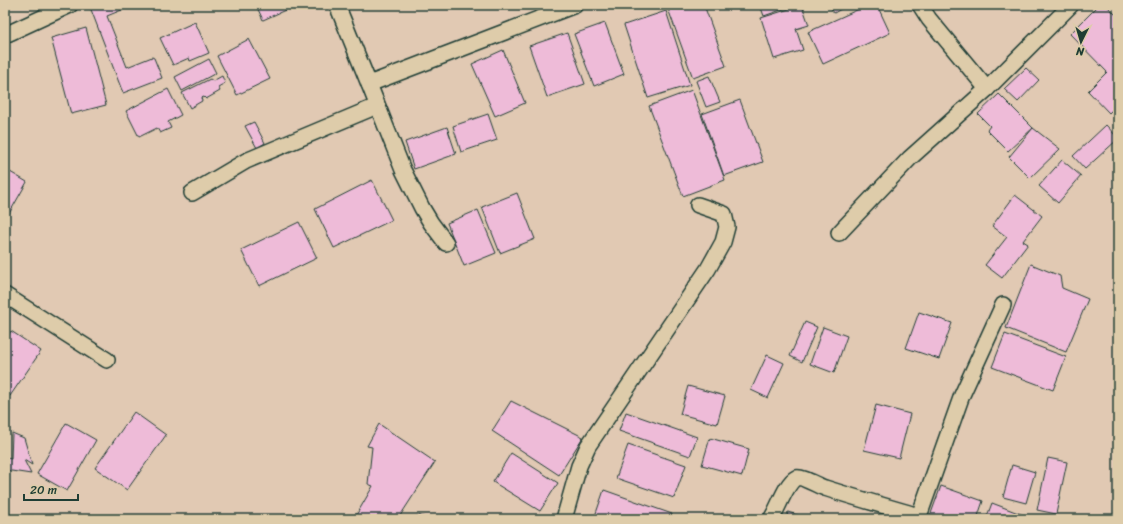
<svg xmlns="http://www.w3.org/2000/svg" width="1123" height="524" font-family="Sriracha,sans-serif">
<style>
.building{fill:#eebbd8;stroke:#1f3d34}
.lines{fill:none;stroke-linecap:round;stroke-linejoin:round}
.street-casing{stroke:#1f3d34;stroke-width:18}
.street{stroke:#deccaa;stroke-width:15}
</style>
<rect width="100%" height="100%" fill="#e1c9b3"/>
<filter id="ink" filterUnits="userSpaceOnUse"><feTurbulence type="fractalNoise" baseFrequency=".025" numOctaves="2"/><feDisplacementMap in="SourceGraphic" scale="8" xChannelSelector="R" yChannelSelector="G"/><feConvolveMatrix kernelMatrix="1 2 1 2 8 2 1 2 1" color-interpolation-filters="sRGB"/></filter>
<g filter="url(#ink)">
<g class="building">
<polygon points="95,5 122,5 124,9 107,16 127,67 152,57 154,58 162,78 123,93 90,7"/>
<polygon points="256,5 291,5 292,7 263,20"/>
<polygon points="671,5 704,5 726,66 693,78 667,6"/>
<polygon points="760,5 795,5 764,16"/>
<polygon points="802,5 809,25 796,29 803,50 774,59 761,18"/>
<polygon points="829,5 848,5 834,13"/>
<polygon points="868,5 877,5 890,33 823,64 808,32"/>
<polygon points="1099,5 1106,5 1118,17 1118,104 1109,113 1088,91 1107,72 1070,34"/>
<polygon points="666,11 690,85 648,98 624,25"/>
<polygon points="195,22 209,53 190,61 189,58 173,65 160,38"/>
<polygon points="605,23 624,74 594,86 574,34"/>
<polygon points="86,28 106,105 71,114 51,38"/>
<polygon points="567,33 585,84 547,97 529,46"/>
<polygon points="249,39 270,79 237,95 217,56"/>
<polygon points="503,50 525,103 495,116 472,64"/>
<polygon points="209,59 216,73 182,91 175,77"/>
<polygon points="1026,68 1039,80 1018,102 1004,89"/>
<polygon points="222,76 225,83 218,87 220,91 206,99 204,97 201,98 202,101 190,108 182,93 210,79 213,81"/>
<polygon points="709,76 720,102 706,107 696,81"/>
<polygon points="168,89 181,115 168,122 171,128 160,133 157,128 139,137 126,111"/>
<polygon points="692,90 725,180 683,196 649,106"/>
<polygon points="999,94 1033,128 1008,151 987,130 990,126 978,114"/>
<polygon points="740,100 763,162 724,176 702,114"/>
<polygon points="488,114 497,140 461,152 453,126"/>
<polygon points="254,122 265,143 257,148 245,126"/>
<polygon points="1106,125 1118,138 1118,139 1085,169 1073,156"/>
<polygon points="447,127 456,154 414,169 405,142"/>
<polygon points="1033,128 1060,149 1030,178 1009,157"/>
<polygon points="1062,160 1081,176 1058,203 1039,186"/>
<polygon points="5,169 27,182 6,219 5,218"/>
<polygon points="372,180 392,220 334,248 315,209"/>
<polygon points="517,193 535,239 500,253 482,207"/>
<polygon points="1015,195 1042,216 1023,241 1028,244 1002,278 985,265 1007,237 992,226"/>
<polygon points="478,210 496,253 464,266 447,223"/>
<polygon points="299,222 317,258 259,286 241,250"/>
<polygon points="1031,264 1060,276 1062,288 1088,299 1066,352 1006,328"/>
<polygon points="919,312 952,323 939,359 906,348"/>
<polygon points="805,322 817,327 802,362 790,356"/>
<polygon points="823,327 847,336 834,373 810,364"/>
<polygon points="11,331 41,351 10,396 5,393 5,341"/>
<polygon points="1005,334 1066,357 1053,390 992,367"/>
<polygon points="767,355 784,363 768,398 751,390"/>
<polygon points="688,386 725,396 717,424 680,414"/>
<polygon points="511,401 583,437 559,475 492,431"/>
<polygon points="876,405 910,414 899,458 864,450"/>
<polygon points="134,412 166,435 127,490 95,468"/>
<polygon points="626,412 697,437 690,456 619,431"/>
<polygon points="66,423 96,440 67,491 37,474"/>
<polygon points="379,424 435,462 398,519 354,519 373,486 368,484 372,447 367,446"/>
<polygon points="12,433 24,438 32,465 24,460 31,474 5,470 5,457 11,459"/>
<polygon points="710,438 749,449 742,476 702,465"/>
<polygon points="628,445 686,465 674,498 616,478"/>
<polygon points="511,453 558,483 540,511 493,482"/>
<polygon points="1048,458 1067,462 1056,514 1037,510"/>
<polygon points="1012,465 1035,472 1026,503 1003,497"/>
<polygon points="941,486 983,501 977,519 929,519"/>
<polygon points="604,490 672,514 670,519 594,519"/>
<polygon points="992,503 1026,516 1025,519 986,519"/>
<polygon points="788,512 809,519 786,519"/>
<polygon points="419,515 427,519 418,519"/>
</g>
<g class="lines">
<defs>
<g id="street">
<polyline points="337,5 369,84 403,170 422,208 431,223 446,243"/>
<polyline points="920,5 929,19 987,89"/>
<polyline points="5,35 70,5"/>
<polyline points="369,84 575,5"/>
<polyline points="192,193 246,161 377,106"/>
<polyline points="839,233 910,158 987,89 1071,5"/>
<polyline points="5,295 107,360"/>
<polyline points="564,519 579,466 588,446 708,269 723,242 727,227 724,214 698,205"/>
<path d="M771,519C778,509 786,483 796,478C802,476 818,486 825,488C856,498 888,507 919,516"/>
<polyline points="918,519 962,395 1003,305"/>
</g>
</defs>
<use href="#street" class="street-casing"/>
<use href="#street" class="street"/>
</g>
</g>
<rect width="1123" height="524" fill="none" stroke="#deccaa" stroke-width="20"/>
<rect x="10" y="10" width="1103" height="504" fill="none" stroke="#1f3d34" stroke-width="1.5" filter="url(#ink)"/>
<g transform="translate(1081 42) rotate(185)" stroke="#deccaa" stroke-width="3" paint-order="stroke">
<path d="M0-3L7 15L0 10L-7 15Z" fill="#1f3d34"/>
<text y="-6" font-size="11" font-weight="bold" text-anchor="middle" fill="#1f3d34">N</text>
</g>
<path d="M24 494v6h54v-6" fill="none" stroke="#1f3d34" stroke-width="2"/>
<text x="30" y="494" font-size="12" fill="#1f3d34" stroke="#deccaa" stroke-width="3" paint-order="stroke">20 m</text>
</svg>
